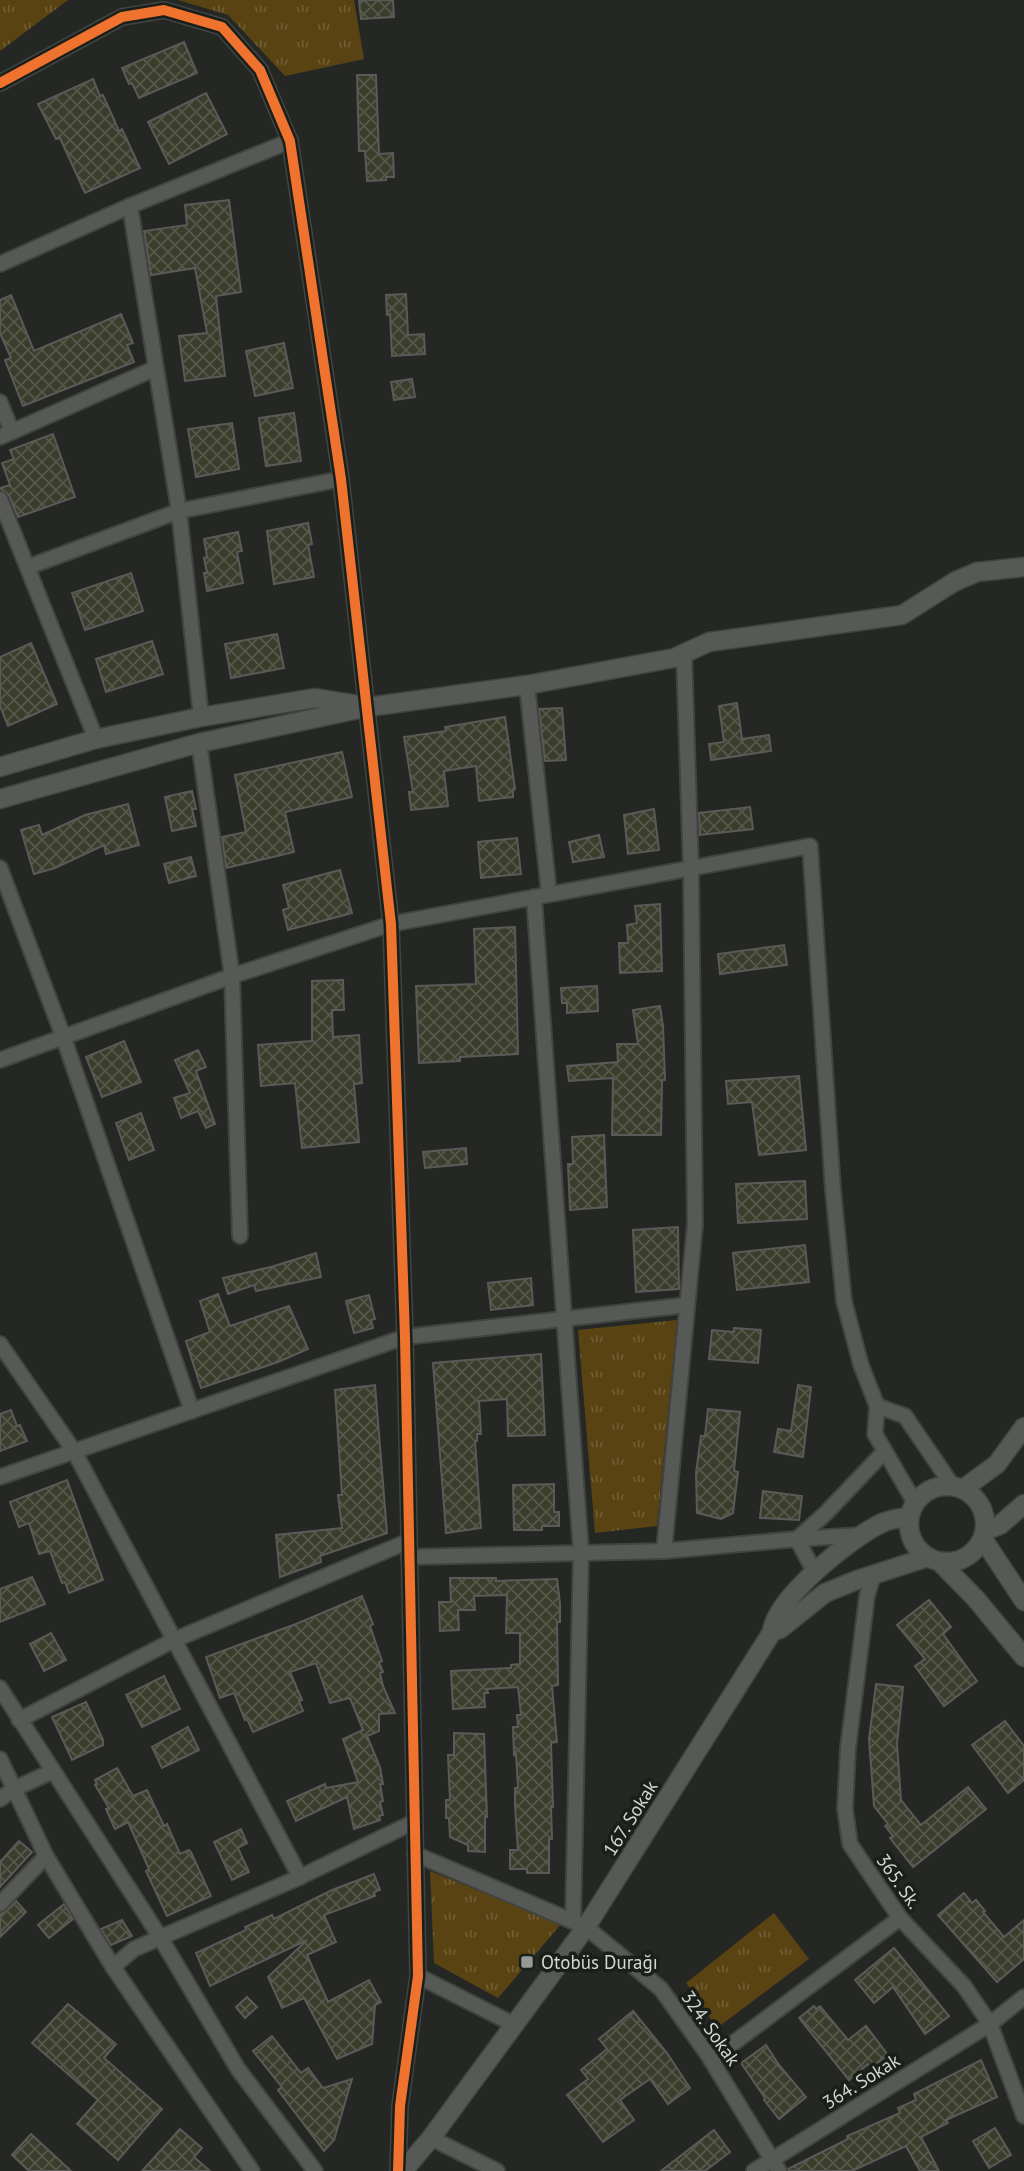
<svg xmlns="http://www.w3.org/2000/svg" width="1024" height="2171" font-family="'PT Sans',sans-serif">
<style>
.park{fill:url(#park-tufts)}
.building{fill:url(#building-cross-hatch);stroke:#5a5b59;stroke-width:2}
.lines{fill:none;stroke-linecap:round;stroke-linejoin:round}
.minor-casing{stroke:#414441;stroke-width:18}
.tertiary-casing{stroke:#414441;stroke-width:21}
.minor{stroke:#565956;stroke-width:14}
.tertiary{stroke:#565956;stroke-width:18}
.cycleway-casing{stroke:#1a1f1a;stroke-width:15}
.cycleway{stroke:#ef722f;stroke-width:10}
.poi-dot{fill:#969996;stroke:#1a1f1a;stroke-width:2.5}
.labels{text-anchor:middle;stroke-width:7;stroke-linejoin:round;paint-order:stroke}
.street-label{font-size:19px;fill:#d3d7d3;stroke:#1a1f1a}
.poi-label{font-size:19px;fill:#d3d7d3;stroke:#1a1f1a;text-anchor:start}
</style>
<defs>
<pattern id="park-tufts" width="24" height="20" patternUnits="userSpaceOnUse" patternTransform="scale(1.75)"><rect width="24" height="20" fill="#5a4312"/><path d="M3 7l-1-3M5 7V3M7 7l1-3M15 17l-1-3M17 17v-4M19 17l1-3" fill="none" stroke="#715d34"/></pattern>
<pattern id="building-cross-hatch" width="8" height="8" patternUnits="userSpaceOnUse" patternTransform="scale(1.75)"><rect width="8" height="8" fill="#3a3d2c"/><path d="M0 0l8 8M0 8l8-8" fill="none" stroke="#56584a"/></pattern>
</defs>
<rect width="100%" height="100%" fill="#242724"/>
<g class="park">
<polygon points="0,0 68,0 0,51"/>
<polygon points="178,0 354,0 364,59 285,76 228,15"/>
<polygon points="677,1320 657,1526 595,1533 578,1330"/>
<polygon points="430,1871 561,1924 498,1998 434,1963"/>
<polygon points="774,1913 809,1959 717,2028 686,1983"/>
</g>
<g class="building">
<polygon points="369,0 393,0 394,17 361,19 359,1"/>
<polygon points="184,42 197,73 139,98 132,83 129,84 122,68"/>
<polygon points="357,75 376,75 379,154 393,153 394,177 386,177 386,180 367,181 365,151 359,151"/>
<polygon points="93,79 100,96 103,95 119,131 122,129 140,168 85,193 60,138 56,139 38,104"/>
<polygon points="206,93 227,134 169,164 148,122"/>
<polygon points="229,200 241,292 216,296 225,376 185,381 179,336 207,333 195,268 151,275 144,231 187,225 185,205"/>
<polygon points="406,294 408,335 424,334 425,354 392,356 390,314 387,315 386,295"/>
<polygon points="11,295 34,351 121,314 133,343 127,345 134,362 23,406 5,360 11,358 0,333 0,300"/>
<polygon points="284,343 293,388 255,396 246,351"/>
<polygon points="412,379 415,397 394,400 391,382"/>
<polygon points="294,413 301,461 266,466 259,418"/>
<polygon points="232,423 239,469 196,477 188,429"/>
<polygon points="53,434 75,497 18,517 9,495 0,488 10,485 2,463 14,459 10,450"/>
<polygon points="308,523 312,544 308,545 314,577 274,584 267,531"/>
<polygon points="238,532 242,551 237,552 243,583 207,591 204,573 207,573 204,558 207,557 204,539"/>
<polygon points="131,573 143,611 85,630 72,593"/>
<polygon points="277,634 284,668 231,678 225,644"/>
<polygon points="152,641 163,674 106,692 96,659"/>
<polygon points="31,643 57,704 8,726 0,706 0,657"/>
<polygon points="737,703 742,739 769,735 771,751 711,760 709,744 724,742 719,706"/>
<polygon points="562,708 566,760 545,761 539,709"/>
<polygon points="505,717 515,789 513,790 513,797 479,801 476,766 444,771 448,806 411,810 409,792 413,792 404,737 446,731 445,727"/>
<polygon points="342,752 352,797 285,812 294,852 226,868 222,837 246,832 235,775"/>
<polygon points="192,791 196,809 192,809 196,826 172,831 165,797"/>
<polygon points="128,804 139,845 106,854 104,845 55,868 34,874 21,830 39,825 42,835 85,815"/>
<polygon points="750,807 753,829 700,835 699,813"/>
<polygon points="654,809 659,850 628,854 624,815"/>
<polygon points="599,835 604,857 573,862 569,842"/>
<polygon points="517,838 521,874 481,878 478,842"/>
<polygon points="191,857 196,876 169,883 164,864"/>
<polygon points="340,870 352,913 288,930 283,910 289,908 283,885"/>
<polygon points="660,904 662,971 620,973 619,943 628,943 627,925 637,923 635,906"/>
<polygon points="515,927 518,1054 460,1057 460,1061 419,1063 416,986 476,984 474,929"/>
<polygon points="784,945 787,965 720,974 718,954"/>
<polygon points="343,980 344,1010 332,1010 333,1037 359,1035 362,1083 354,1084 359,1142 302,1148 295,1083 261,1086 258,1045 312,1041 312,981"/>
<polygon points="597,986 598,1011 567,1013 567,1003 562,1003 561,988"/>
<polygon points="660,1006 663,1026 665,1080 662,1080 661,1135 612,1135 613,1078 569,1081 567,1066 618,1062 617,1044 638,1044 633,1010"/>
<polygon points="124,1041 141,1082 102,1097 86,1057"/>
<polygon points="198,1050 206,1067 196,1071 215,1124 206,1128 198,1111 181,1118 174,1098 190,1093 175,1060"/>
<polygon points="799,1076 806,1150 759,1155 752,1102 728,1104 726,1081"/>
<polygon points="141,1113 154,1150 129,1160 116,1123"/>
<polygon points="604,1135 607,1207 570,1210 568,1164 573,1164 572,1137"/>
<polygon points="466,1148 467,1164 425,1168 423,1152"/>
<polygon points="805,1181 807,1219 738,1223 736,1184"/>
<polygon points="678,1227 679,1289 636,1292 633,1230"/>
<polygon points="805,1245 809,1282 737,1290 733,1253"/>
<polygon points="316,1253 321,1277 256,1291 254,1285 228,1294 223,1278 271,1267"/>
<polygon points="531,1278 533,1305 491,1310 488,1283"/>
<polygon points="218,1294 230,1326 289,1306 308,1349 278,1362 201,1388 186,1341 210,1332 200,1301"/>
<polygon points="369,1295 375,1319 371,1320 373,1328 354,1333 346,1301"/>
<polygon points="734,1328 761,1330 758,1363 709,1359 712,1330 734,1332"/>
<polygon points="541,1354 545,1435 508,1436 507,1399 479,1401 481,1434 477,1434 477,1441 475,1441 481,1528 446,1533 433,1363"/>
<polygon points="375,1385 387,1533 320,1556 321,1562 280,1577 276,1535 342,1528 338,1495 342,1495 335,1390"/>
<polygon points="798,1385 811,1387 803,1457 774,1452 778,1429 791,1431"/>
<polygon points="708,1409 740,1412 734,1471 738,1472 733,1513 721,1519 697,1513 696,1473 701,1436 705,1436"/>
<polygon points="11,1410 17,1426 20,1425 27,1441 0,1451 0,1414"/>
<polygon points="67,1480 103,1580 69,1593 65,1582 62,1583 50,1551 39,1554 29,1523 19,1527 10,1502"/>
<polygon points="554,1484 554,1512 559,1512 559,1526 542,1526 542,1530 514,1530 513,1485"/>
<polygon points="763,1491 802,1496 799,1520 760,1518"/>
<polygon points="32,1577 45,1604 0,1622 0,1589"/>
<polygon points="450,1578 496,1578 496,1581 557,1579 560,1603 560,1622 557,1622 558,1685 552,1686 557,1742 551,1743 553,1807 551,1806 552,1839 549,1839 549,1873 527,1873 527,1869 510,1869 510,1850 518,1850 515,1806 515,1788 518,1788 516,1754 514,1755 513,1727 518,1727 517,1715 521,1715 518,1687 487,1689 488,1693 484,1693 485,1707 453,1709 451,1671 511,1668 511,1665 520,1664 520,1633 506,1633 507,1595 474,1596 475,1610 458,1610 459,1630 440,1631 439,1602 451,1602"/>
<polygon points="362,1596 373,1624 370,1626 382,1661 379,1662 383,1672 380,1673 383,1686 395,1713 379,1714 379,1731 367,1736 380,1767 383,1784 380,1784 383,1801 380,1802 383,1815 379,1816 380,1820 354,1829 347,1797 296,1821 287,1801 325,1784 326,1788 358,1782 343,1739 363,1730 350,1698 330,1703 316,1663 290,1672 302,1700 299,1701 303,1711 253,1732 247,1719 245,1720 234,1693 220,1698 206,1657 296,1624"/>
<polygon points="929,1600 951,1627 943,1634 977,1681 944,1706 915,1666 925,1659 897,1625"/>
<polygon points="51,1633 66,1660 44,1671 30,1644"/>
<polygon points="164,1676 180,1709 142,1727 126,1695"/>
<polygon points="876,1684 903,1687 897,1744 901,1800 921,1825 968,1787 986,1809 913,1867 890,1838 893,1836 885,1826 888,1824 874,1806 869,1739"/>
<polygon points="86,1702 103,1740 103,1745 72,1760 52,1717"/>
<polygon points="1005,1721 1024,1746 1024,1780 1008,1793 972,1745"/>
<polygon points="188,1727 199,1750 162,1768 152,1747"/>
<polygon points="454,1733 484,1734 487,1817 485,1817 485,1852 468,1851 468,1845 450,1837 449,1818 446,1818 446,1800 450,1800 448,1755 454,1755"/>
<polygon points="117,1768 133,1796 147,1790 164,1826 167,1824 180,1854 189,1850 191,1852 211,1896 167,1916 146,1871 149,1869 128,1822 115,1829 106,1809 109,1808 95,1785 97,1784 95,1780"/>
<polygon points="241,1829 247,1843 238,1848 249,1872 232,1880 214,1842"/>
<polygon points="19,1841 32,1852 0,1887 0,1862"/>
<polygon points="374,1874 380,1890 374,1892 375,1896 324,1915 336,1942 307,1955 328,2002 369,1980 381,2002 375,2005 372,2044 337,2059 304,1998 282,2008 268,1977 307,1940 210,1986 196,1953 246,1930 245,1927 272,1915 274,1919 332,1890"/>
<polygon points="964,1893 972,1903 976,1900 985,1911 983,1912 1004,1937 1024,1920 1024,1959 997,1982 938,1915"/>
<polygon points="16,1901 26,1912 0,1937 0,1915"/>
<polygon points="64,1904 73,1919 49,1938 38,1925"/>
<polygon points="122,1920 132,1936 111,1945 101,1929"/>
<polygon points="894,1948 949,2016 925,2034 893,1987 874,2003 855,1980"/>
<polygon points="247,1997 257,2007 245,2018 236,2007"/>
<polygon points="68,2004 116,2044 104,2058 162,2109 118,2160 77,2124 98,2100 32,2043"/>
<polygon points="814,2006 816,2009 820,2006 848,2040 866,2026 888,2055 871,2068 868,2064 849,2080 799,2018"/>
<polygon points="633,2011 667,2053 690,2088 668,2104 650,2079 620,2100 634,2120 603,2142 567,2095 588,2079 581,2070 607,2049 599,2039"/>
<polygon points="272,2036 301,2073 308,2068 323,2088 352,2079 334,2140 324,2151 278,2090 282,2087 253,2051"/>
<polygon points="766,2045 779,2065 806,2097 779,2119 764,2100 765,2098 741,2063"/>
<polygon points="981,2060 997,2097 946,2120 948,2123 921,2137 939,2171 920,2171 906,2146 852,2171 789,2171 788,2169 848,2139 847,2136 900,2113 898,2108 916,2100 914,2094"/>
<polygon points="995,2128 1011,2155 989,2168 973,2141"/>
<polygon points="180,2129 202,2148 194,2157 210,2171 142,2171"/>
<polygon points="714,2130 730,2152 705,2171 661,2171"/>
<polygon points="31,2134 71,2171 29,2171 12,2155"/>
</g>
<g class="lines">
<defs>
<g id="minor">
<polyline points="0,83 122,17 164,10 222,27 260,70 290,141 341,479 391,924 405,1337 418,1976 400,2106 398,2171"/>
<polyline points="130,206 179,511 201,717"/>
<polyline points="0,264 130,206 290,141"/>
<polyline points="0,402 12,432"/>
<polyline points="0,437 156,368"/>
<polyline points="0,499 96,739"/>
<polyline points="28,567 179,511 341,479"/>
<polyline points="527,685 549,893"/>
<polyline points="199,743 232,976 240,1236"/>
<polyline points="0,868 63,1036 192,1411"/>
<polyline points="534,897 581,1552 573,1920"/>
<polyline points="0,1060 232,976 391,924 810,846 833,1190 844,1301 861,1365 877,1406 875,1434 915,1503"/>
<polyline points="0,1344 74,1451 300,1877"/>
<polyline points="877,1406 905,1416 952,1485"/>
<polyline points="0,1477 405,1337 687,1305"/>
<polyline points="797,1539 825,1514 884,1452"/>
<polyline points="797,1539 862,1535"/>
<polyline points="664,1551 695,1224 691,870 684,653"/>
<polyline points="409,1557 664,1551 797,1539 814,1571"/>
<polyline points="873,1576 867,1596 848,1748 845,1809 850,1844 900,1918 964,1986 990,2024 1024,2116"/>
<polyline points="0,1688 160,1937 238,2069 315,2171"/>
<polyline points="19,1720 174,1640 409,1541"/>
<polyline points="0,1759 46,1856 113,1967 252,2171"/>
<polyline points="0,1799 14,1789 53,1771"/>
<polyline points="415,1854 586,1927 661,1989 708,2055 779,2171"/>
<polyline points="0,1904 46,1856"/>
<polyline points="113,1967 134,1949 300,1877 414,1822"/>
<polyline points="418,1976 513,2024"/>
<polyline points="711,2060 900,1918"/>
<polyline points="431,2138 497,2171"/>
<polyline points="754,2171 990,2024 1024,1997"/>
</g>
<g id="tertiary">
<polyline points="0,767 96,739 201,717 315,698 358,705"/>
<polyline points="0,799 199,743 368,707 527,685 674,658 709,642 902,615 954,582 977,572 1024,567"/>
<circle cx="947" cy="1524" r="38"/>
<polyline points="963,1489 997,1464 1024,1427"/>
<polyline points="985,1531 1000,1525 1024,1504"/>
<polyline points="983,1539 1024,1601"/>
<polyline points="940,1562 976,1599 1024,1657"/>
<polyline points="772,1632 780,1629 825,1593 857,1580 928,1557"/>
<path d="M403,2171L431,2138L586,1927L772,1632C775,1598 852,1537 882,1523C890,1519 900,1518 909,1517"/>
</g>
</defs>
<use href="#minor" class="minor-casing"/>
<use href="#tertiary" class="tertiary-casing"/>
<use href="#minor" class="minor"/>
<use href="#tertiary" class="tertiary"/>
<defs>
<polyline id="cycleway" points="0,83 122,17 164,10 222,27 260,70 290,141 341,479 391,924 405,1337 418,1976 400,2106 398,2171"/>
</defs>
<use href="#cycleway" class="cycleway-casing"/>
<use href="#cycleway" class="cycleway"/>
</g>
<rect class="poi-dot" x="520" y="1955" width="14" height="14" rx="3.5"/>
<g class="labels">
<g class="street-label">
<text transform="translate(630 1818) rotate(-58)" y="7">167. Sokak</text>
<text transform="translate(899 1881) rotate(55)" y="7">365. Sk.</text>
<text transform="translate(711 2028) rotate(55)" y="7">324. Sokak</text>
<text transform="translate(861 2081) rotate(-32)" y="7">364. Sokak</text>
</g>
<g class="poi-label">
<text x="541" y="1969">Otobüs Durağı</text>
</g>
</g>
</svg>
